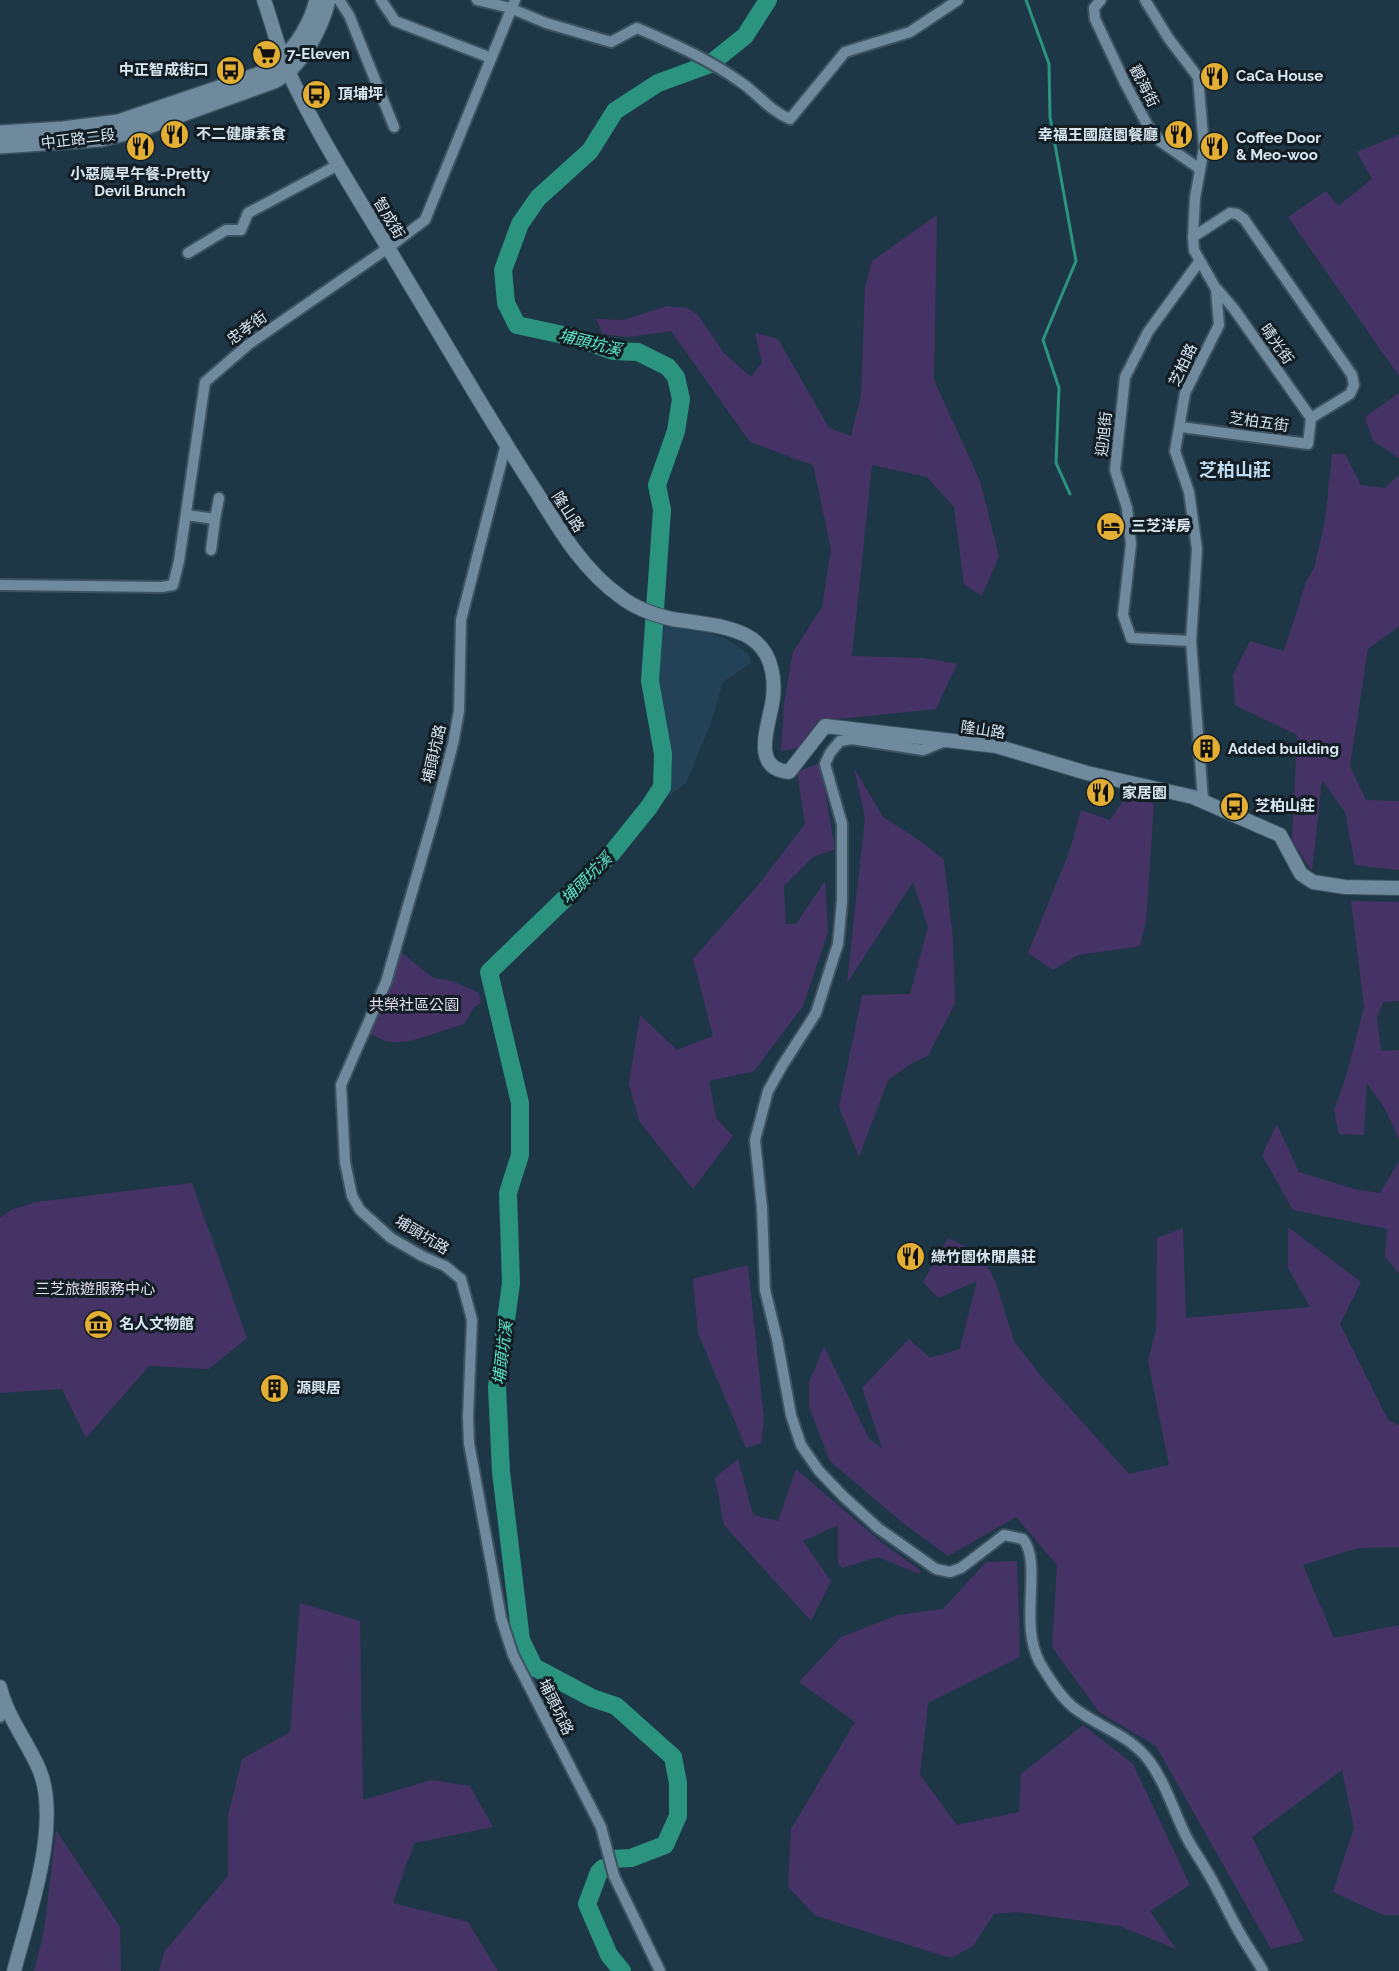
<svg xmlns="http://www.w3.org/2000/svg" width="1399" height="1971" font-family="Raleway,'Noto Sans TC',sans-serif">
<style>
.built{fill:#234257}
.green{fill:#463365}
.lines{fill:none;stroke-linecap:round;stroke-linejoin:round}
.stream{stroke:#2b947f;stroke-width:3}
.river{stroke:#2b947f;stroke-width:18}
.minor-casing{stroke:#3c5260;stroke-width:14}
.tertiary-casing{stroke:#3c5260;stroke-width:16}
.secondary-casing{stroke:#3c5260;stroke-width:18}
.minor{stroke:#6f8a9d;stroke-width:10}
.tertiary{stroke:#6f8a9d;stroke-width:14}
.secondary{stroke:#6f8a9d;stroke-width:15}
.labels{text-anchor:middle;stroke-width:6;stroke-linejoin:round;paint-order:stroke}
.poi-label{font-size:15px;font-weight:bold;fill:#d8e6f1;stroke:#121d24;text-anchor:start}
.street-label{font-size:15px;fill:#d8e6f1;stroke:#121d24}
.park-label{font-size:15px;fill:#e3def0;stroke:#121d24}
.water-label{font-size:16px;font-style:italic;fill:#5eeacd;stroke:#121d24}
.quarter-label{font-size:18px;font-weight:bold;fill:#bfdcf1;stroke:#121d24}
</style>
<rect width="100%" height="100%" fill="#1e3747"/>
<polygon class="built" points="661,620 690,625 726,639 748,653 751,663 723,682 711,723 686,783 662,801 658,798 664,783 666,761 656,697 655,660"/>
<g class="green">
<polygon points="1399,135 1399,376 1288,217 1326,191 1338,206 1372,179 1357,152"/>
<polygon points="937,215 934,380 980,481 999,556 982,596 964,584 954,507 927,477 872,465 852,656 923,658 957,664 936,709 818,721 798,748 781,751 784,703 793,652 822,607 831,549 813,465 750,442 671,331 628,337 603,334 596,319 623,320 668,306 687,308 698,315 724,353 751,377 762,363 755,333 778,339 829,428 851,436 861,395 865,288 872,261"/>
<polygon points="1399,393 1399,458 1373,441 1365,417"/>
<polygon points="1332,454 1345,454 1361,485 1385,488 1399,475 1399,626 1368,649 1350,766 1366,800 1399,801 1399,870 1355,865 1345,812 1322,780 1312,871 1292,841 1297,735 1235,705 1233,675 1250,641 1284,651 1306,582 1314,568 1325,521"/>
<polygon points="820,763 835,849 813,857 784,886 786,924 796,924 825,881 828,932 803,1006 754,1071 709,1081 716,1118 733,1136 693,1189 639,1121 629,1084 640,1015 677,1050 713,1036 693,959 759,884 805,824 797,772"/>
<polygon points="854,768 883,817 919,840 944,860 953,940 955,1003 928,1056 912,1063 888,1080 859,1157 839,1107 862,995 910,994 928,927 913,882 847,983 865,818"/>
<polygon points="1128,794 1154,804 1146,922 1140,946 1078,955 1053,970 1028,953 1070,850 1081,810 1110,820"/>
<polygon points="1351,901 1399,902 1399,1001 1383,1002 1377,1017 1381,1051 1399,1050 1399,1139 1385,1109 1367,1083 1364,1135 1339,1134 1334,1110 1346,1077 1364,1007"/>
<path d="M401,952L433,978L452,981L479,993L481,1003L474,1007L464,1024C445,1029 409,1045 390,1042C383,1041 375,1035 368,1033L397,955Z"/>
<polygon points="1277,1124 1299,1172 1358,1190 1380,1193 1399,1161 1399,1273 1385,1257 1387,1229 1293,1210 1262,1155"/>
<polygon points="192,1183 247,1338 209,1369 149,1366 86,1438 62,1389 0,1393 0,1218 11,1210 37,1202"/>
<polygon points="1288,1227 1361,1282 1340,1324 1388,1420 1399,1425 1399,1547 1358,1548 1303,1565 1334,1638 1399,1625 1399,1915 1383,1915 1333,1892 1354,1828 1342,1770 1252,1837 1304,1941 1271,1949 1156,1746 1099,1712 1052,1647 1057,1565 1016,1517 948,1556 904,1524 830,1461 809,1407 809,1383 824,1346 869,1439 882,1448 862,1388 909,1339 930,1358 960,1349 977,1281 938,1298 923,1282 948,1238 982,1255 996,1283 1014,1341 1041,1376 1129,1474 1169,1465 1148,1361 1156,1330 1157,1238 1183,1228 1186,1318 1310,1307 1288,1268"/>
<polygon points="748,1265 764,1419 761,1443 746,1448 698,1333 693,1279"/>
<polygon points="738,1459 753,1515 778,1521 796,1469 881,1542 920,1570 920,1574 878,1557 842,1568 838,1563 838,1525 803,1541 831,1581 811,1621 724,1525 715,1478"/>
<polygon points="1017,1561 1020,1657 928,1703 920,1775 957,1825 1019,1812 1021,1774 1083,1725 1133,1764 1190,1885 1150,1911 1176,1949 1120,1926 1018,1912 994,1914 973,1946 951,1958 816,1916 788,1887 791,1829 855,1722 799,1682 841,1637 898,1615 943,1609 986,1562"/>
<polygon points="300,1603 360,1621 363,1800 432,1780 470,1786 493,1827 414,1843 393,1903 468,1922 498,1971 159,1971 164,1952 228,1876 228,1816 242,1759 290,1732"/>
<polygon points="56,1830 120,1927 121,1971 34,1971 44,1931"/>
</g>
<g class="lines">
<polyline class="stream" points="1026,0 1049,64 1050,117 1076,261 1043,340 1059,388 1056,463 1070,494"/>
<g class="river">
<polyline points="612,1859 631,1858 665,1845 678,1816 678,1783 673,1757 616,1706 592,1698 534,1667 521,1640 501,1472 497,1387 511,1283 508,1193 520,1155 520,1103 489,972 612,853 649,807 662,787 663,754 650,681 662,510 657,485 676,431 681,399 676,377 668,367 638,352 613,351 577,338 517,325 506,303 503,270 520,224 538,198 590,151 615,111 658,83 710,64 745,36 768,0"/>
<polyline points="603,1868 599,1872 587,1904 609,1955 622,1971"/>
</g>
<defs>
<g id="minor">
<polyline points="339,0 349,15 394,127"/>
<polyline points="381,0 395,21 491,58"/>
<path d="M477,0L510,8L546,23L611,42L637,28C672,43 708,59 739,81C759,94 767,109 790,119L845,52L910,32L958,0"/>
<polyline points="1101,0 1094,8 1095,19 1126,85 1148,126 1161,142 1200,169"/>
<polyline points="1145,0 1169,39 1198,77 1204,148 1195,198 1193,237 1194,250 1216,289 1219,325 1185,393 1175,451 1189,492 1197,549 1191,641 1203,800"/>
<polyline points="1193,237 1230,213 1237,214 1244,219 1352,375 1354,385 1350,394 1311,418"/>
<polyline points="188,253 226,230 241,230 248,213 338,165"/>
<polyline points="1217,289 1234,309 1311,418"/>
<polyline points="1181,427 1308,444 1311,418"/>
<polyline points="506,444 461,620 459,711 453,744 434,816 386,982 341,1085 345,1162 352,1196 360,1210 391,1238 422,1256 445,1266 461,1279 472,1320 468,1417 469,1443 501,1618 513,1655 601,1827 614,1876 660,1971"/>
<polyline points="186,515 215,519 219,498"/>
<polyline points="211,550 215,519"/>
<polyline points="0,585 162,587 173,585 179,561 205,382 249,344 388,248 425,220 515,0"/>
<polyline points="1191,641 1131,638 1123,615 1131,544 1127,508 1115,470 1125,377 1148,332 1199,262"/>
<path d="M945,741L923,750L852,739L840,741L830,753L825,764L842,824V901L838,944L816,1013L782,1066L768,1091L755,1140L762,1208L765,1290L777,1339L791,1415L801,1445L819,1471L843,1496L878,1528L936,1569L950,1572L961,1568L1004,1535L1023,1539C1043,1564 1018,1623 1040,1663C1049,1678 1059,1695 1073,1707C1098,1727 1131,1735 1150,1762C1166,1784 1174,1812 1186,1836C1191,1847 1199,1857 1205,1868C1217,1887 1226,1908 1237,1928C1245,1943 1255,1957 1263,1971"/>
<polyline points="0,1717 6,1702"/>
</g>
<g id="tertiary">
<path d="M264,0C272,23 278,48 288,71C315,130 350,185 384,241C415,292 445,344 476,395C496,428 516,461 537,493C560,531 584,571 621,597C635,608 655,615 672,619C695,623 739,625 757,643C772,657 775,679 773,698C770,724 749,768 789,772L825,726L996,746L1087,773L1193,797L1280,835L1301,874L1313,882L1345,887L1399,888"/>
<path d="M0,1687C6,1715 28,1743 39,1769C62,1823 28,1917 14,1971"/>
</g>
<g id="secondary">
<path d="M0,133L63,129L118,122L266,72C291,57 310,28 317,0"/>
<path d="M0,146L101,139L138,130L274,81C301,67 321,29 328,0"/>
</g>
</defs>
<use href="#minor" class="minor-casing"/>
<use href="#tertiary" class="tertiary-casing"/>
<use href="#secondary" class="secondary-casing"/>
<use href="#minor" class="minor"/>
<use href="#tertiary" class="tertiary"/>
<use href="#secondary" class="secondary"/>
</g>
<defs>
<symbol id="supermarket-disc" viewBox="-11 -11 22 22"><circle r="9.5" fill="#e2af34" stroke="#121d24"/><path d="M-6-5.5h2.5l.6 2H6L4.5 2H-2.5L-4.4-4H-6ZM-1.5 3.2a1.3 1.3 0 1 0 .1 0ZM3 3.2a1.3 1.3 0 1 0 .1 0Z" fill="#111"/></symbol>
<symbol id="bus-disc" viewBox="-11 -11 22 22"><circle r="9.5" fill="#e2af34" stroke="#121d24"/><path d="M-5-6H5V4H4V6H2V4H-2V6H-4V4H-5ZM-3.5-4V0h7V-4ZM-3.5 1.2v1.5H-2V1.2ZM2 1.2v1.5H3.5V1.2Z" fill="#111"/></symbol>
<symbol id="restaurant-disc" viewBox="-11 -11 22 22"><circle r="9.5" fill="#e2af34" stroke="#121d24"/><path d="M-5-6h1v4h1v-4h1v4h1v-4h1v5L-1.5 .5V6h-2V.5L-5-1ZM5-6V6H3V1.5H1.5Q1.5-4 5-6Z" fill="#111"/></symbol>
<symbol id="hotel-disc" viewBox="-11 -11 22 22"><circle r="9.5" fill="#e2af34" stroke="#121d24"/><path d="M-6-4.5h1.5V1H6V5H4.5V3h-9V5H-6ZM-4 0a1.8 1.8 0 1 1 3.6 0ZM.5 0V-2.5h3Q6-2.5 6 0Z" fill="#111"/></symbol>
<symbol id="building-disc" viewBox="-11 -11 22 22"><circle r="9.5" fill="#e2af34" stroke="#121d24"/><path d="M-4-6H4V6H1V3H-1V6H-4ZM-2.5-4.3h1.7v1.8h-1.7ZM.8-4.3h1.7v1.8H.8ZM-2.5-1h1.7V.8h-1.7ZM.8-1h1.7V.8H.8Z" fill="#111"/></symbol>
<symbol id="museum-disc" viewBox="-11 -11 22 22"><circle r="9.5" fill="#e2af34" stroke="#121d24"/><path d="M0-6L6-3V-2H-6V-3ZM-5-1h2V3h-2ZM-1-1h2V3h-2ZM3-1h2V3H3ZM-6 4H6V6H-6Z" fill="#111"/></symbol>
</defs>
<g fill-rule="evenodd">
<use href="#supermarket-disc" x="250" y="38" width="33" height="33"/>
<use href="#bus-disc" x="214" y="54" width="33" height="33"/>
<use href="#restaurant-disc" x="1198" y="60" width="33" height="33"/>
<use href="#bus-disc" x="300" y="78" width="33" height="33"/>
<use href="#restaurant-disc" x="158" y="118" width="33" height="33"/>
<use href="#restaurant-disc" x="1162" y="118" width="33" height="33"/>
<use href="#restaurant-disc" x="124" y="130" width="33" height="33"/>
<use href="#restaurant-disc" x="1198" y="130" width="33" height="33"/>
<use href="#hotel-disc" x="1094" y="510" width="33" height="33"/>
<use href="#building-disc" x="1190" y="732" width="33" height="33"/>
<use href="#restaurant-disc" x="1084" y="776" width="33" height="33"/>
<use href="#bus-disc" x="1218" y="790" width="33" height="33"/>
<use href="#restaurant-disc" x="894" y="1240" width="33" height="33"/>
<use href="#museum-disc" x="82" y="1308" width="33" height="33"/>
<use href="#building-disc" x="258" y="1372" width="33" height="33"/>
</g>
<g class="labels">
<g class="poi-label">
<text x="287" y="59">7-Eleven</text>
<text x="209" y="75" text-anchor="end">中正智成街口</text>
<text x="1236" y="81">CaCa House</text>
<text x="338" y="99">頂埔坪</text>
<text x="196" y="139">不二健康素食</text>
<text x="1158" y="140" text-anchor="end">幸福王國庭園餐廳</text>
<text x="1236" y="143">Coffee Door<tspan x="1236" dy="17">&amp; Meo-woo</tspan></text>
<text x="140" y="179" text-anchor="middle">小惡魔早午餐-Pretty<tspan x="140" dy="17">Devil Brunch</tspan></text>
<text x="1131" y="531">三芝洋房</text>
<text x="1228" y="754">Added building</text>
<text x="1122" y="798">家居園</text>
<text x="1255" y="811">芝柏山莊</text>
<text x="931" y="1262">綠竹園休閒農莊</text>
<text x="119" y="1329">名人文物館</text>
<text x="296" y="1393">源興居</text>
</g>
<g class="street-label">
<text transform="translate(1144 86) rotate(63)" y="5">觀海街</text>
<text transform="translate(78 139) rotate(-7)" y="5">中正路二段</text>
<text transform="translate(389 218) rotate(59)" y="5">智成街</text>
<text transform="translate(247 328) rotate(-36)" y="5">忠孝街</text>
<text transform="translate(1277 344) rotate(55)" y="5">晴光街</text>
<text transform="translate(1183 365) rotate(-65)" y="5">芝柏路</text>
<text transform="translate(1259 422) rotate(8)" y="5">芝柏五街</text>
<text transform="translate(1104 434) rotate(-84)" y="5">迎旭街</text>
<text transform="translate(568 512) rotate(57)" y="5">隆山路</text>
<text transform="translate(983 730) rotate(8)" y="5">隆山路</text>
<text transform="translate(434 754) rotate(-77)" y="5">埔頭坑路</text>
<text transform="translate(422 1235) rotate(31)" y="5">埔頭坑路</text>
<text transform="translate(556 1707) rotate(64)" y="5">埔頭坑路</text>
</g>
<g class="park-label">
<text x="414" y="1010">共榮社區公園</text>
<text x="95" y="1294">三芝旅遊服務中心</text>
</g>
<g class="water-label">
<text transform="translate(590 342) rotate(14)" y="6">埔頭坑溪</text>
<text transform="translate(586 878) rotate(-45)" y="6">埔頭坑溪</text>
<text transform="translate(502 1353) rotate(-83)" y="6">埔頭坑溪</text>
</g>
<g class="quarter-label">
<text x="1235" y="476">芝柏山莊</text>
</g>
</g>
</svg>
